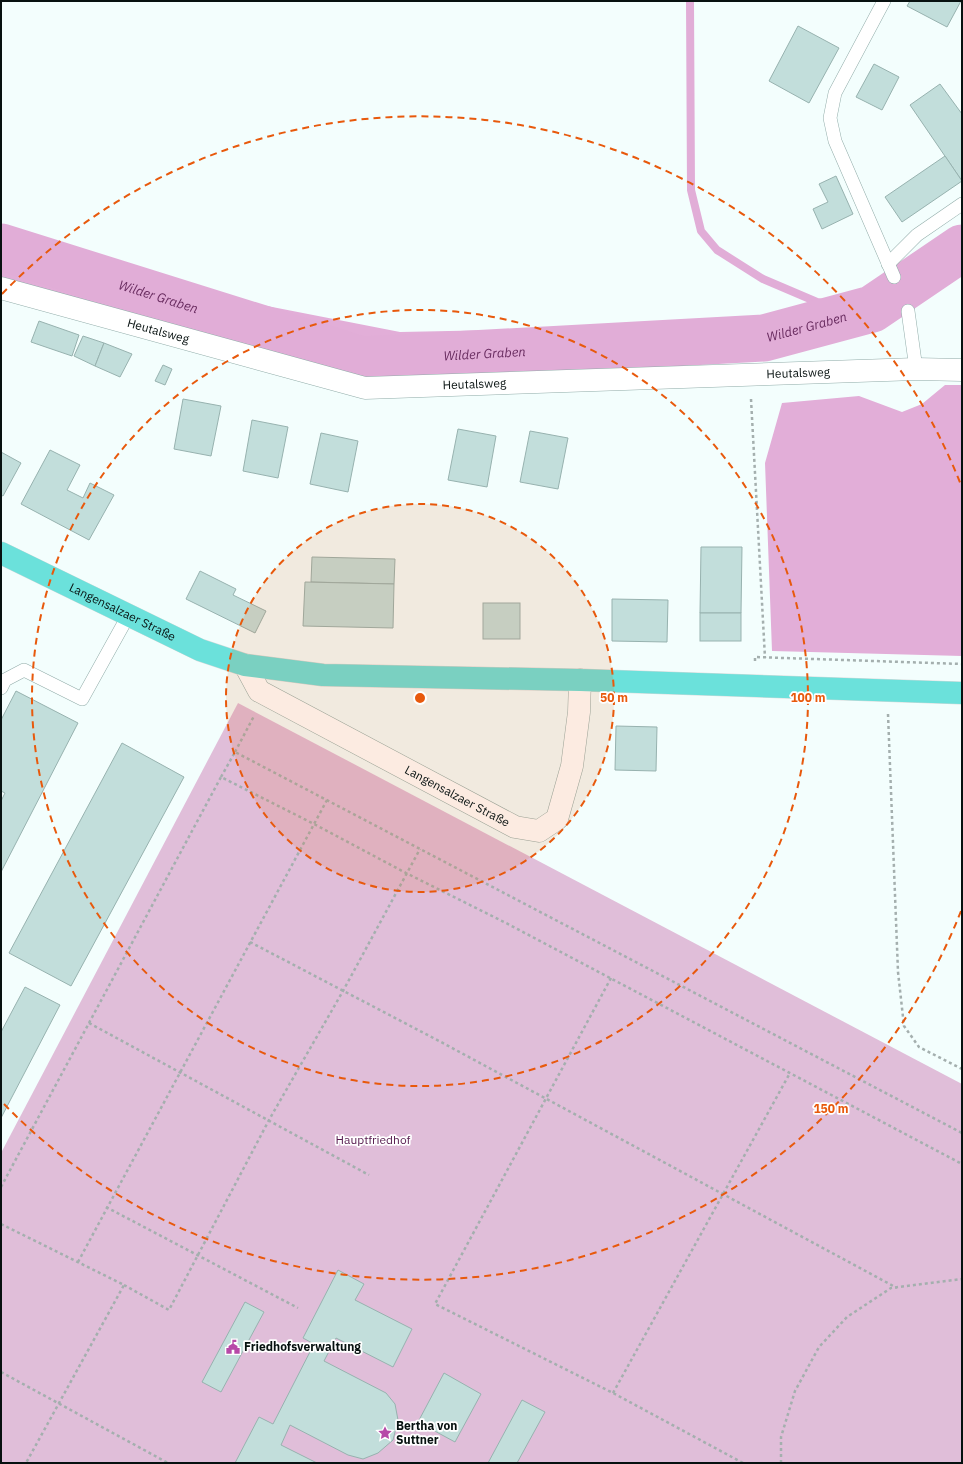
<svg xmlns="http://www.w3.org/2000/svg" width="963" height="1464" font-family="'IBM Plex Sans',sans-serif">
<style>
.green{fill:#e0bed9}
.forest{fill:#e2aed8}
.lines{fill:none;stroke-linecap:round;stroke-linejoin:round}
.stream{stroke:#e1add7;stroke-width:8}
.river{stroke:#e1add7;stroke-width:47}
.building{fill:#c2dedb;stroke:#97b2af}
.service-casing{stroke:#91aca9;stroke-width:14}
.minor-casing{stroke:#91aca9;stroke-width:23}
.primary-casing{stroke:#d7d9d9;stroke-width:23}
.path{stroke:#a4afae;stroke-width:2.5;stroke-dasharray:3 3;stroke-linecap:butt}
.service{stroke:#fff;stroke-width:13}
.minor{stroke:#fff;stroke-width:22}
.primary{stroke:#6be1db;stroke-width:22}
.ring{fill:none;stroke:#e8590c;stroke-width:2;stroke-dasharray:7 5}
.labels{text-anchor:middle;stroke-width:3.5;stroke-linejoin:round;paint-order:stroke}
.street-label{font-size:12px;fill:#071110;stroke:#fff}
.park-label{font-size:12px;fill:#55194d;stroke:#fff}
.poi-label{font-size:12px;font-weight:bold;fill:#071110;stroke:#fff;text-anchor:start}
.water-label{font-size:13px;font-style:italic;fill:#682b5f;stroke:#fff}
.centre{fill:#e8590c;stroke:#fff;stroke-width:2}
.ring-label{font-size:12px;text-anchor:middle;font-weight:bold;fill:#e8590c;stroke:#fff;stroke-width:3.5;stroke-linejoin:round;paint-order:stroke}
</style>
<rect width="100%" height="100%" fill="#f3fefd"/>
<polygon class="green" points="238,703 962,1084 962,1463 1,1463 1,1153"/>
<g class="forest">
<polygon points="1,233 134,274 262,305 400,332 692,326 686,364 475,376 363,375 287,358 1,278"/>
<polygon points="945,385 962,385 962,656 772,651 765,463 782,403 859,396 902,412 922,404"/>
</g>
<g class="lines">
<polyline class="stream" points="690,1 691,190 701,231 717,250 763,279 817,302 864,311"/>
<path class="river" id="s1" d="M1,247L362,360L764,338L872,309L962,248"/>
</g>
<g class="building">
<polygon points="910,1 961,1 947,27 907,6"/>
<polygon points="798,26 839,48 809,103 769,81"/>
<polygon points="874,64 899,77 882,110 856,97"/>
<polygon points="940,84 962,114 962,181 910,105"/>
<polygon points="945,156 962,181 902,222 885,197"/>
<polygon points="836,176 853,214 822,229 813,209 828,202 819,184"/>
<polygon points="39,321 79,335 72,356 31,342"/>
<polygon points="83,336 104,343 95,366 74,356"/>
<polygon points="104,343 132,354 120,377 95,366"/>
<polygon points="163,365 172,369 165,385 155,381"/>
<polygon points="183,399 221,406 211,456 174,449"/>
<polygon points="252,420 288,427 278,478 243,471"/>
<polygon points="458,429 496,436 487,487 448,480"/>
<polygon points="530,431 568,438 558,489 520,482"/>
<polygon points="321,433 358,441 348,492 310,484"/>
<polygon points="50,450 80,465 67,490 83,498 90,483 114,495 89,540 21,504"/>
<polygon points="1,452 21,463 3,496 1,495"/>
<polygon points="701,547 742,547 741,613 700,613"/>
<polygon points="312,557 395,559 394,584 311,582"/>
<polygon points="200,571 236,589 233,595 266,611 255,633 186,599"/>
<polygon points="305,582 394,584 393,628 303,626"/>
<polygon points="612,599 668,600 667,642 612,641"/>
<rect x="483" y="603" width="37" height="36"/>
<rect x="700" y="613" width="41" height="28"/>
<polygon points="16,691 78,723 1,872 1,801 5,793 1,791 1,720"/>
<polygon points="616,726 657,727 656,771 615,770"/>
<polygon points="122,743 184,777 71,986 9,953"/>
<polygon points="25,987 60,1005 1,1118 1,1032"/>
<polygon points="338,1270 364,1284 355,1300 412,1329 393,1367 336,1338 324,1361 386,1393 395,1404 398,1420 393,1440 378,1453 363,1459 348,1455 290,1425 281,1445 317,1463 235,1463 259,1417 273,1424 314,1344 303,1338"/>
<polygon points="245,1302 264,1312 221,1392 202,1382"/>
<polygon points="444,1373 481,1394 455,1442 418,1422"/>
<polygon points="522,1400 545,1412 517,1463 488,1463"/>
</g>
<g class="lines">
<defs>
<g id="service">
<polyline points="884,1 835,93 830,118 835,141 894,277"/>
<polyline points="888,264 917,235 962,204"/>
<polyline points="908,311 916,369"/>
<polyline points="1,688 5,680 24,670 82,699 128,616"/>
</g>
<g id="minor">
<path id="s2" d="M1,288L365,388L916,369L962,370"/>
<path id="s3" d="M245,665L259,691L515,827L539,831L557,819L572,766L579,712L580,680"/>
</g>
<g id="primary">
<path id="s4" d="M1,553L200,650L245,665L323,675L580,680L962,693"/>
</g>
</defs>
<use href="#service" class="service-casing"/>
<use href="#minor" class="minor-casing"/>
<use href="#primary" class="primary-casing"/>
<g class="path">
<polyline points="751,399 765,658"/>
<polyline points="755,661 755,657 962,664"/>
<polyline points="888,714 898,972 904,1026 919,1047 962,1069"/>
<polyline points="235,752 254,716"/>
<polyline points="221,777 235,752 962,1133"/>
<polyline points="250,942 441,1042 897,1288"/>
<polyline points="611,978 435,1304 613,1393 743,1463"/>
<polyline points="89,1023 369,1175"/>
<polyline points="1,1187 221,777 314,824 406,873 506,923 962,1164"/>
<polyline points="106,1207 298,1308"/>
<polyline points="1,1224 124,1285 26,1463"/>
<polyline points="78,1262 327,800"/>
<polyline points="124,1285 169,1310 269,1120 343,991 420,849"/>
<polyline points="1,1372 168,1463"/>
<polyline points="613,1393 790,1073"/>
<polyline points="781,1463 781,1437 795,1391 819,1347 847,1317 891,1288 962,1279"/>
</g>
<use href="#service" class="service"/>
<use href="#minor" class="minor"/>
<use href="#primary" class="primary"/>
</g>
<circle cx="420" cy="698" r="194" fill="#e8590c" fill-opacity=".12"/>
<g class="ring">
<circle cx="420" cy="698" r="194"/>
<circle cx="420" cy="698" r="388"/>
<path d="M961 911A581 581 0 0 1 2 1102M2 294A581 581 0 0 1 961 485"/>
</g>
<defs>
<symbol id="civic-bare" viewBox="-9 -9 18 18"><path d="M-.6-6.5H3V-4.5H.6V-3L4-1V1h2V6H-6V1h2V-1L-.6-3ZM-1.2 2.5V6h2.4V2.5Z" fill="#b749a8" stroke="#fff" stroke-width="2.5" paint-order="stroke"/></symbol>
<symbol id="sight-bare" viewBox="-9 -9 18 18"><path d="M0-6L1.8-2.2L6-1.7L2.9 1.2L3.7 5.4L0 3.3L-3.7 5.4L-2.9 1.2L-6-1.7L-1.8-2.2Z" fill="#b749a8" stroke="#fff" stroke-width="2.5" paint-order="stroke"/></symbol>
</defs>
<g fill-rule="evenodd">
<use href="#civic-bare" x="223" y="1337" width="20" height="20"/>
<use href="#sight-bare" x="375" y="1423" width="20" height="20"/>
</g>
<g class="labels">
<g class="street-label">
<text dy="4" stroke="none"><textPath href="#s2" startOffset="163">Heutalsweg</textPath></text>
<text dy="4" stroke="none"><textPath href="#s2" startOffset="811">Heutalsweg</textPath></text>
<text dy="4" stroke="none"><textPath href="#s2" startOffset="487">Heutalsweg</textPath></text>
<text dy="4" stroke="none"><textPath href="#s4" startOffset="135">Langensalzaer Straße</textPath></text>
<text dy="4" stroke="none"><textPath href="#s3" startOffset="254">Langensalzaer Straße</textPath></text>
</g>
<g class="park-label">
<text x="373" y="1144">Hauptfriedhof</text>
</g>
<g class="poi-label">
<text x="244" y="1351">Friedhofsverwaltung</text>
<text x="396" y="1430">Bertha von<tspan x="396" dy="14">Suttner</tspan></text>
</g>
<g class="water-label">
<text dy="5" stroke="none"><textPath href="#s1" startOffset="165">Wilder Graben</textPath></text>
<text dy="5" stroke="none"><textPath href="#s1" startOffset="825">Wilder Graben</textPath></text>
<text dy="5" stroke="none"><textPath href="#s1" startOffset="501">Wilder Graben</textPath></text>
</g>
</g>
<circle cx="420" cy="698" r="6" class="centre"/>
<g class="ring-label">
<text x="614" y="702">50 m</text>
<text x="808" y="702">100 m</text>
<text x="831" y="1113">150 m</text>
</g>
<rect width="963" height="1464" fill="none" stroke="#071110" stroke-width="4"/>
</svg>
